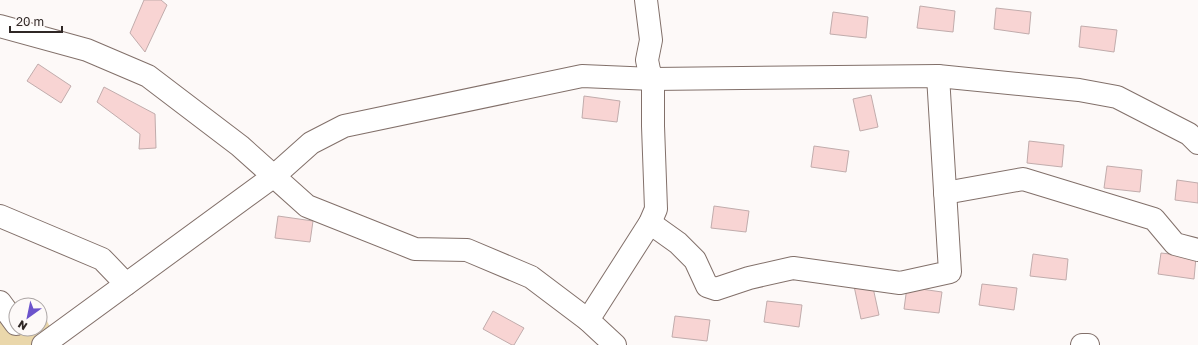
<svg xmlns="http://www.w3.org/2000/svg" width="1198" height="345" font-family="'Golos Text',sans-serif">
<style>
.green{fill:#ead7ab}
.building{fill:#f8d4d3;stroke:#c1acac}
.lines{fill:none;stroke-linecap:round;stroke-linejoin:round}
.minor-casing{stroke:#82706a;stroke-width:24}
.minor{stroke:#fff;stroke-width:22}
</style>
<rect width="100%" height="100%" fill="#fdf9f8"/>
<polygon class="green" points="0,298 8,298 21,305 16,305 16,329 40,329 40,316 47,321 59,345 0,345"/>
<g class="building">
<polygon points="144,0 161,0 167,5 145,52 130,33"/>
<polygon points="920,6 955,11 953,32 917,28"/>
<polygon points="996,8 1031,12 1029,34 994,29"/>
<polygon points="833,12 868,17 866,38 830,34"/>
<polygon points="1081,26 1117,30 1114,52 1079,47"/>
<polygon points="38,64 71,86 61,103 27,81"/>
<polygon points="104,87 155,114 156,148 139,149 140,134 97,102"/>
<polygon points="871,95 878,127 860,131 853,99"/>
<polygon points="584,96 620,101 617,122 582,118"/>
<polygon points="1029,141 1064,145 1062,167 1027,163"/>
<polygon points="814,146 849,151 846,172 811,167"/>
<polygon points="1107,166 1142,170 1140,192 1104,188"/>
<polygon points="1177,180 1198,183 1198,203 1175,200"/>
<polygon points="714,206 749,211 746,232 711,228"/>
<polygon points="278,216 313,221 310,242 275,238"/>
<polygon points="1161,253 1196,257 1194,279 1158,274"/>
<polygon points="1033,254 1068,259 1066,280 1030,276"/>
<polygon points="872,283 879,315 861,319 854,286"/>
<polygon points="982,284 1017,288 1014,310 979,305"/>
<polygon points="907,287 942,292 939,313 904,309"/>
<polygon points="767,301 802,305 799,327 764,322"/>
<polygon points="493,311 524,328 514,345 512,345 483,329"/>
<polygon points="675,316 710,320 707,341 672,337"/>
</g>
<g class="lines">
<defs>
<g id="minor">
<polyline points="0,26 87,50 148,76 240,146 307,206 415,249 467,250 531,277 588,320 615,345"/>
<polyline points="945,193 1023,179 1154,219 1175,244 1198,250"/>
<polyline points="0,216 102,259 126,284"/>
<polyline points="650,223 678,243 695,260 707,286 716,289 749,278 793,268 900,283 950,272 938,76"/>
<polyline points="0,302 16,324"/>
<polyline points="588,320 650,223 656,209 653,126 653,79 649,70 647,60 651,40 646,0"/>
<polyline points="43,345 274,176 311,143 344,126 582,76 653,79 938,76 1079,90 1117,97 1189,134 1198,143"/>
<polyline points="1082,345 1088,345"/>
</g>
</defs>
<use href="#minor" class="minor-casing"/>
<use href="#minor" class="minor"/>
</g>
<g transform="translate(28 317) rotate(213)"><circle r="19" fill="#fdf9f8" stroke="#aba5a4"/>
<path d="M0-3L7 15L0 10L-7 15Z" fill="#6c53cc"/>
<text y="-6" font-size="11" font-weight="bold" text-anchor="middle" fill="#2f2725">N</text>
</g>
<path d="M10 26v6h52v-6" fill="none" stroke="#2f2725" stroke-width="2"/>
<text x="16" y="26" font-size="12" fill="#2f2725" stroke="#fdf9f8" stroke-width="3" paint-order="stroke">20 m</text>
</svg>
